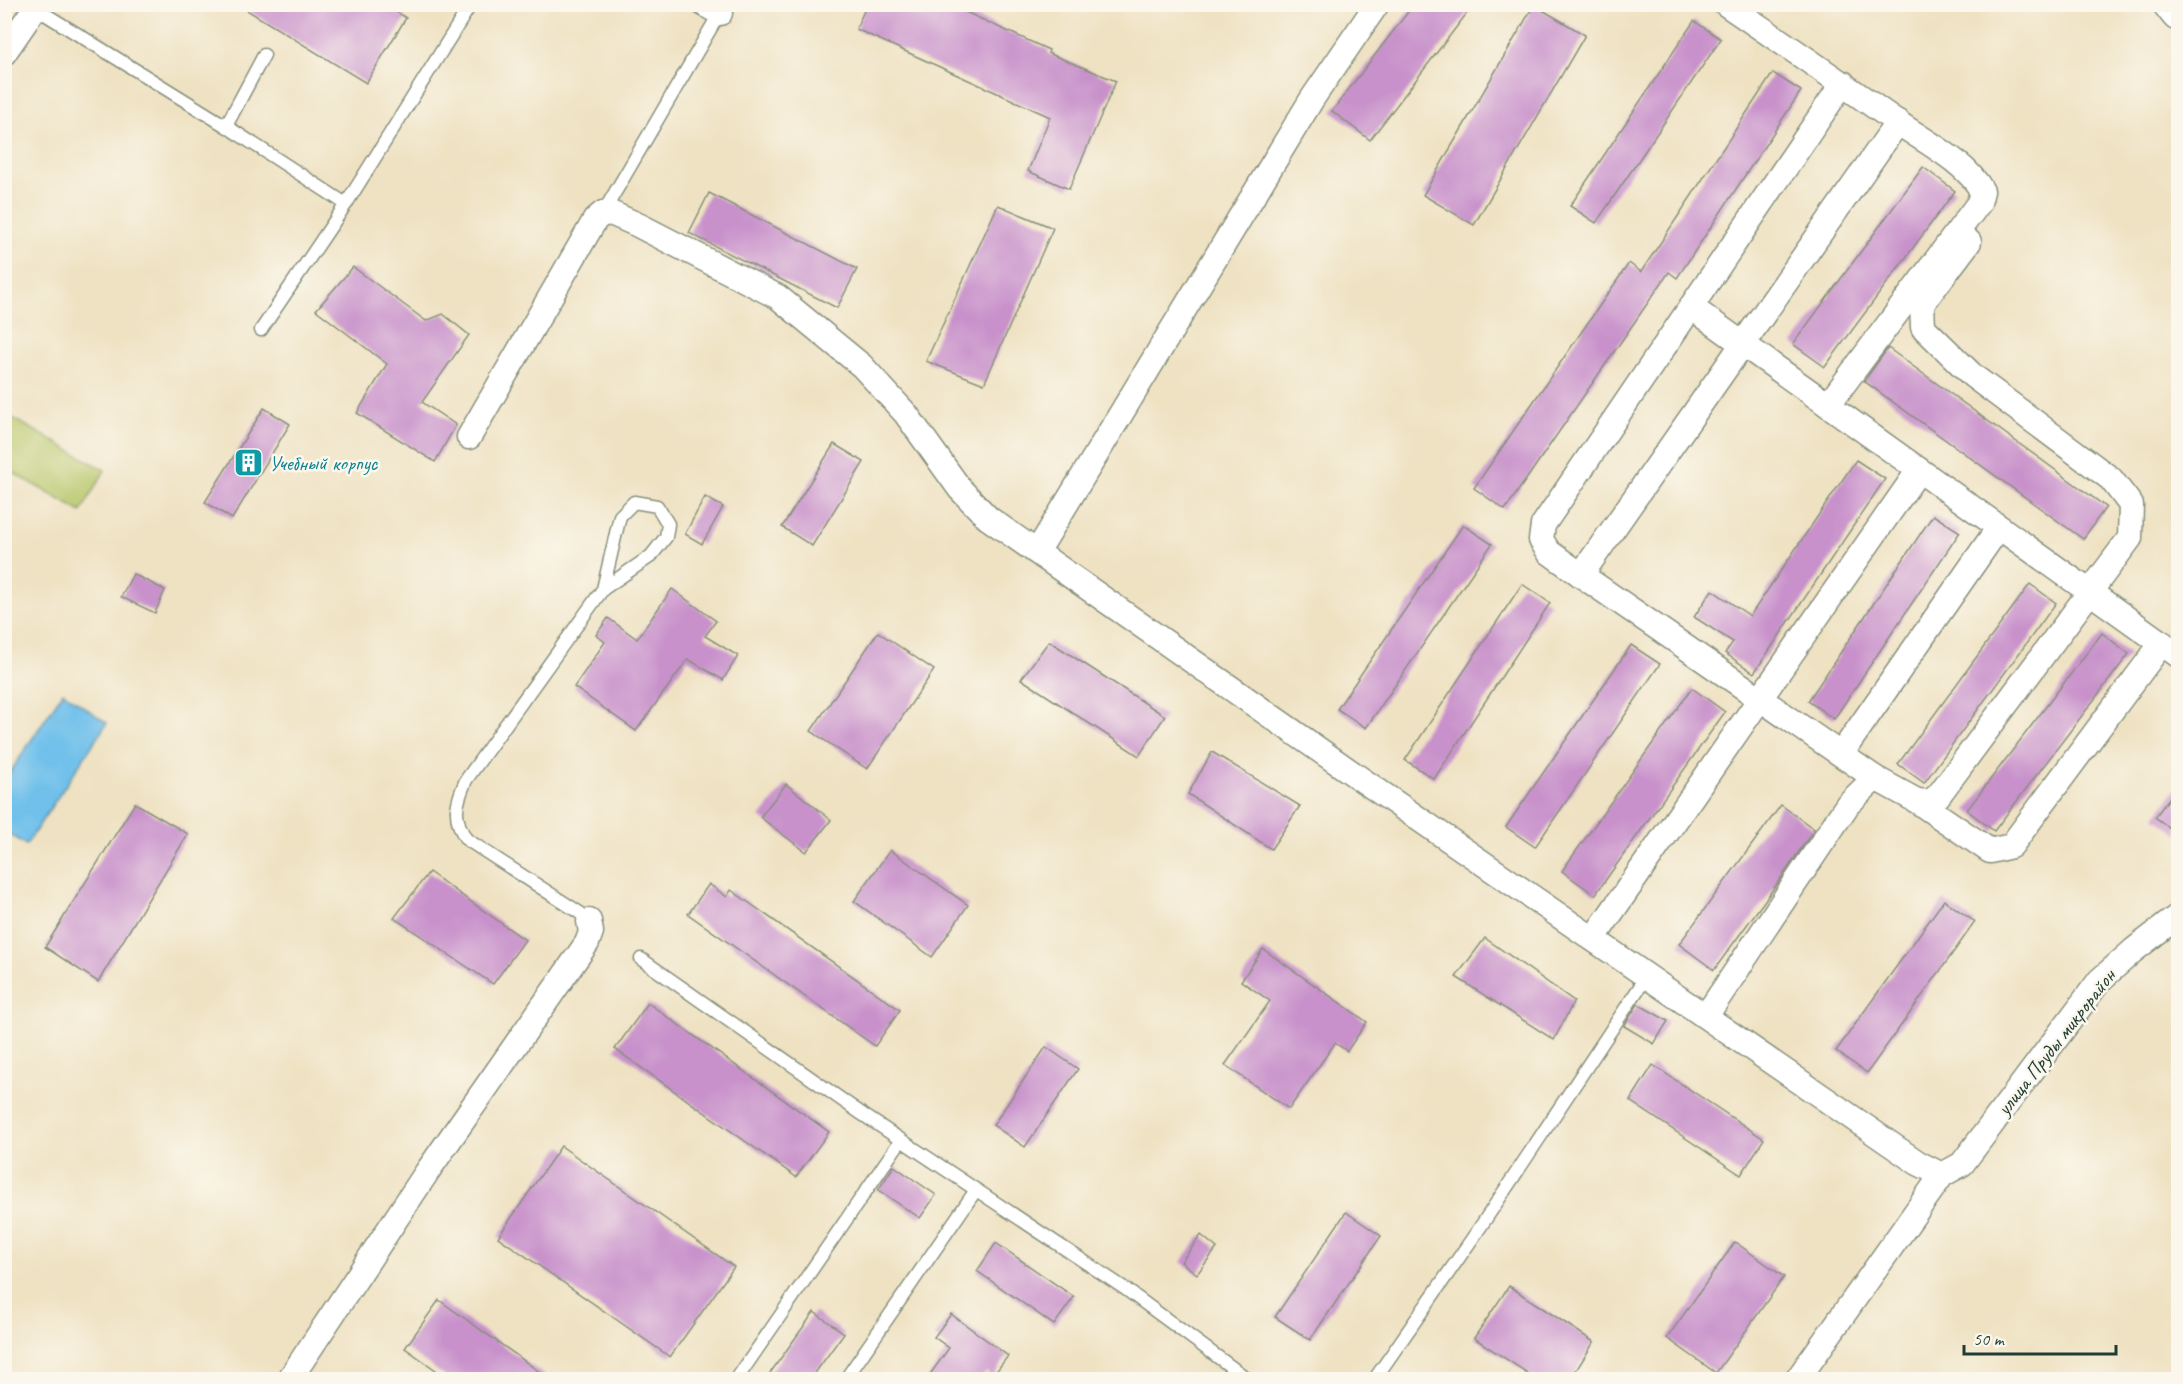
<svg xmlns="http://www.w3.org/2000/svg" width="2183" height="1384" font-family="Caveat,sans-serif">
<style>
.green{fill:#b7c669;stroke:#6b824e;stroke-width:1.5}
.water{fill:#6fc0eb;stroke:#477e90;stroke-width:1.5}
.building{fill:#c891cb}
.lines{fill:none;stroke-linecap:round;stroke-linejoin:round}
.lane-casing{stroke:#87907c;stroke-width:15}
.street-casing{stroke:#87907c;stroke-width:27}
.secondary-casing{stroke:#87907c;stroke-width:36}
.lane{stroke:#fff;stroke-width:12}
.street{stroke:#fff;stroke-width:24}
.secondary{stroke:#fff;stroke-width:33}
.labels{text-anchor:middle;stroke-width:5;stroke-linejoin:round;paint-order:stroke}
.culture-label{font-size:21px;fill:#0d838f;stroke:#fbf7ec;text-anchor:start}
.street-label{font-size:21px;fill:#1f3d34;stroke:#fbf7ec}
</style>
<rect width="100%" height="100%" fill="#fbf7ec"/>
<filter id="ink" filterUnits="userSpaceOnUse"><feTurbulence type="fractalNoise" baseFrequency=".0167" numOctaves="2"/><feDisplacementMap in="SourceGraphic" scale="12" xChannelSelector="R" yChannelSelector="G"/><feConvolveMatrix kernelMatrix="1 2 1 2 8 2 1 2 1" color-interpolation-filters="sRGB"/></filter>
<filter id="wash" filterUnits="userSpaceOnUse"><feTurbulence type="fractalNoise" baseFrequency=".008" numOctaves="4" result="noise"/><feDisplacementMap in="SourceGraphic" scale="24" xChannelSelector="R" yChannelSelector="G"/><feGaussianBlur stdDeviation="1.35" result="paint"/><feColorMatrix in="noise" values="0 0 0 0 0 0 0 0 0 0 0 0 0 0 0 0 0 1.4 0 .05"/><feComposite in="paint" operator="in"/></filter>
<g filter="url(#wash)">
<rect width="100%" height="100%" fill="#efe2c3"/>
<polygon class="green" points="5,414 105,470 81,512 5,468"/>
<polygon class="water" points="63,692 107,723 26,845 5,831 5,780"/>
<g id="blocks">
<g class="building">
<polygon points="237,4 385,4 406,18 366,83"/>
<polygon points="867,4 948,4 1049,50 1048,53 1116,81 1069,189 1028,171 1050,117 856,29"/>
<polygon points="1414,4 1474,4 1370,140 1332,111"/>
<polygon points="1534,5 1585,35 1474,225 1423,195"/>
<polygon points="1694,21 1721,39 1596,223 1570,206"/>
<polygon points="1773,73 1801,91 1677,278 1669,272 1505,510 1474,488 1629,263 1641,272"/>
<polygon points="1923,167 1955,191 1825,367 1793,344"/>
<polygon points="709,193 857,269 837,308 689,233"/>
<polygon points="998,205 1053,228 984,384 926,361"/>
<polygon points="353,267 426,321 443,314 469,335 422,402 456,425 435,462 357,413 387,364 316,310"/>
<polygon points="1888,348 2106,507 2083,539 1864,381"/>
<polygon points="264,408 290,424 232,519 205,502"/>
<polygon points="834,444 864,462 812,546 782,527"/>
<polygon points="1856,460 1885,479 1754,673 1725,653 1733,642 1694,617 1712,590 1750,616"/>
<polygon points="705,497 723,507 702,544 685,534"/>
<polygon points="1933,515 1960,532 1834,719 1808,701"/>
<polygon points="1463,525 1492,544 1366,728 1337,709"/>
<polygon points="133,574 165,590 155,613 121,597"/>
<polygon points="1522,584 1550,603 1434,779 1405,760"/>
<polygon points="2030,584 2056,603 1924,783 1898,764"/>
<polygon points="672,589 716,621 705,636 738,656 723,680 688,659 636,731 574,687 605,642 596,635 608,618 637,639"/>
<polygon points="878,632 934,670 867,769 811,731"/>
<polygon points="2102,633 2129,654 1994,831 1967,810"/>
<polygon points="1049,641 1165,716 1139,756 1021,679"/>
<polygon points="1631,645 1660,664 1535,847 1506,827"/>
<polygon points="1692,688 1725,712 1595,895 1562,871"/>
<polygon points="1212,752 1300,806 1271,849 1188,794"/>
<polygon points="786,784 831,820 806,852 760,817"/>
<polygon points="2178,786 2178,834 2155,817"/>
<polygon points="135,803 188,834 98,982 45,947"/>
<polygon points="1781,805 1814,829 1784,874 1714,970 1679,944"/>
<polygon points="890,850 968,905 932,957 854,901"/>
<polygon points="429,872 525,940 493,984 394,918"/>
<polygon points="709,884 727,897 731,890 900,1010 875,1046 688,914"/>
<polygon points="1944,900 1975,922 1867,1073 1836,1051"/>
<polygon points="1485,938 1574,1001 1554,1040 1456,977"/>
<polygon points="1263,949 1367,1022 1347,1051 1335,1043 1289,1109 1225,1065 1270,1001 1241,981"/>
<polygon points="648,1003 829,1132 796,1177 615,1049"/>
<polygon points="1638,1004 1668,1021 1654,1044 1624,1026"/>
<polygon points="1046,1047 1078,1069 1025,1147 993,1125"/>
<polygon points="1653,1065 1764,1139 1741,1175 1630,1101"/>
<polygon points="561,1146 734,1267 670,1357 498,1237"/>
<polygon points="894,1166 936,1195 920,1218 878,1190"/>
<polygon points="1346,1212 1381,1236 1310,1340 1275,1317"/>
<polygon points="1201,1235 1217,1248 1197,1274 1181,1262"/>
<polygon points="1735,1242 1784,1277 1716,1373 1667,1338"/>
<polygon points="996,1243 1074,1297 1054,1325 977,1271"/>
<polygon points="1509,1286 1594,1342 1570,1380 1538,1380 1474,1338"/>
<polygon points="439,1300 551,1380 450,1380 405,1348"/>
<polygon points="814,1312 844,1333 810,1380 765,1380"/>
<polygon points="951,1314 1008,1356 992,1377 986,1372 980,1380 926,1380 949,1348 934,1337"/>
</g>
</g>
</g>
<g filter="url(#ink)">
<use href="#blocks" fill-opacity="0" stroke="#87907c" stroke-width="1.5"/>
<g class="lines">
<defs>
<g id="lane">
<polyline points="32,6 226,126 346,204"/>
<polyline points="226,126 264,55"/>
<polyline points="603,213 722,9"/>
<polyline points="261,330 346,204 471,4"/>
<path d="M589,921L580,913L466,839C452,817 456,803 466,780L603,589L620,516L634,502L657,506L668,524L666,537L651,556L603,589"/>
<polyline points="641,959 862,1114 1124,1288 1249,1380"/>
<polyline points="736,1380 901,1140"/>
<polyline points="845,1380 976,1190"/>
<polyline points="1374,1380 1481,1226 1647,976"/>
</g>
<g id="street">
<polyline points="704,4 720,13"/>
<path d="M1726,4C1783,43 1840,82 1897,122C1924,141 1966,162 1982,191L1979,203L1828,405"/>
<polyline points="4,53 35,8"/>
<polyline points="1843,83 1543,525 1541,540 1549,552 1581,575 1875,778"/>
<polyline points="1691,307 2178,655"/>
<polyline points="469,437 595,220 603,213 613,214 638,225 778,297 862,366 906,414 960,489 988,518 1355,775 1918,1163 1942,1175"/>
<polyline points="1037,552 1312,99 1377,4"/>
<polyline points="1581,575 1898,122"/>
<polyline points="1841,754 1999,527"/>
<polyline points="1917,801 1990,851 2011,846 2162,643"/>
<polyline points="1593,939 1919,470"/>
<polyline points="1706,1016 1848,804 1875,778 1917,801 1929,802 1938,796 2130,538 2131,505 2111,479 1973,376 1923,327 1922,304 1969,242"/>
<polyline points="289,1380 427,1172 587,943 591,932 589,921"/>
<polyline points="1797,1380 1942,1175 1962,1164 2100,980 2134,950 2178,916"/>
</g>
<polyline id="secondary" points="2170,4 2178,14"/>
</defs>
<use href="#lane" class="lane-casing"/>
<use href="#street" class="street-casing"/>
<use href="#secondary" class="secondary-casing"/>
<use href="#lane" class="lane"/>
<use href="#street" class="street"/>
<use href="#secondary" class="secondary"/>
</g>
</g>
<defs>
<symbol id="building-square" viewBox="-11 -11 22 22"><rect x="-9" y="-9" width="18" height="18" rx="4" fill="#0f9aa8" stroke="#fbf7ec"/><path d="M-4-6H4V6H1V3H-1V6H-4ZM-2.5-4.3h1.7v1.8h-1.7ZM.8-4.3h1.7v1.8H.8ZM-2.5-1h1.7V.8h-1.7ZM.8-1h1.7V.8H.8Z" fill="#fff"/></symbol>
</defs>
<g fill-rule="evenodd">
<use href="#building-square" x="232" y="446" width="33" height="33"/>
</g>
<g class="labels">
<g class="culture-label">
<text x="269" y="470">Учебный корпус</text>
</g>
<g class="street-label">
<text transform="translate(2056 1042) rotate(-52)" y="7">улица Пруды микрорайон</text>
</g>
</g>
<rect width="2183" height="1384" fill="none" stroke="#fbf7ec" stroke-width="24"/>
<path d="M1964 1345v9h152v-9" fill="none" stroke="#1f3d34" stroke-width="3"/>
<text x="1973" y="1345" font-size="18" fill="#1f3d34" stroke="#fbf7ec" stroke-width="4.5" paint-order="stroke">50 m</text>
</svg>
